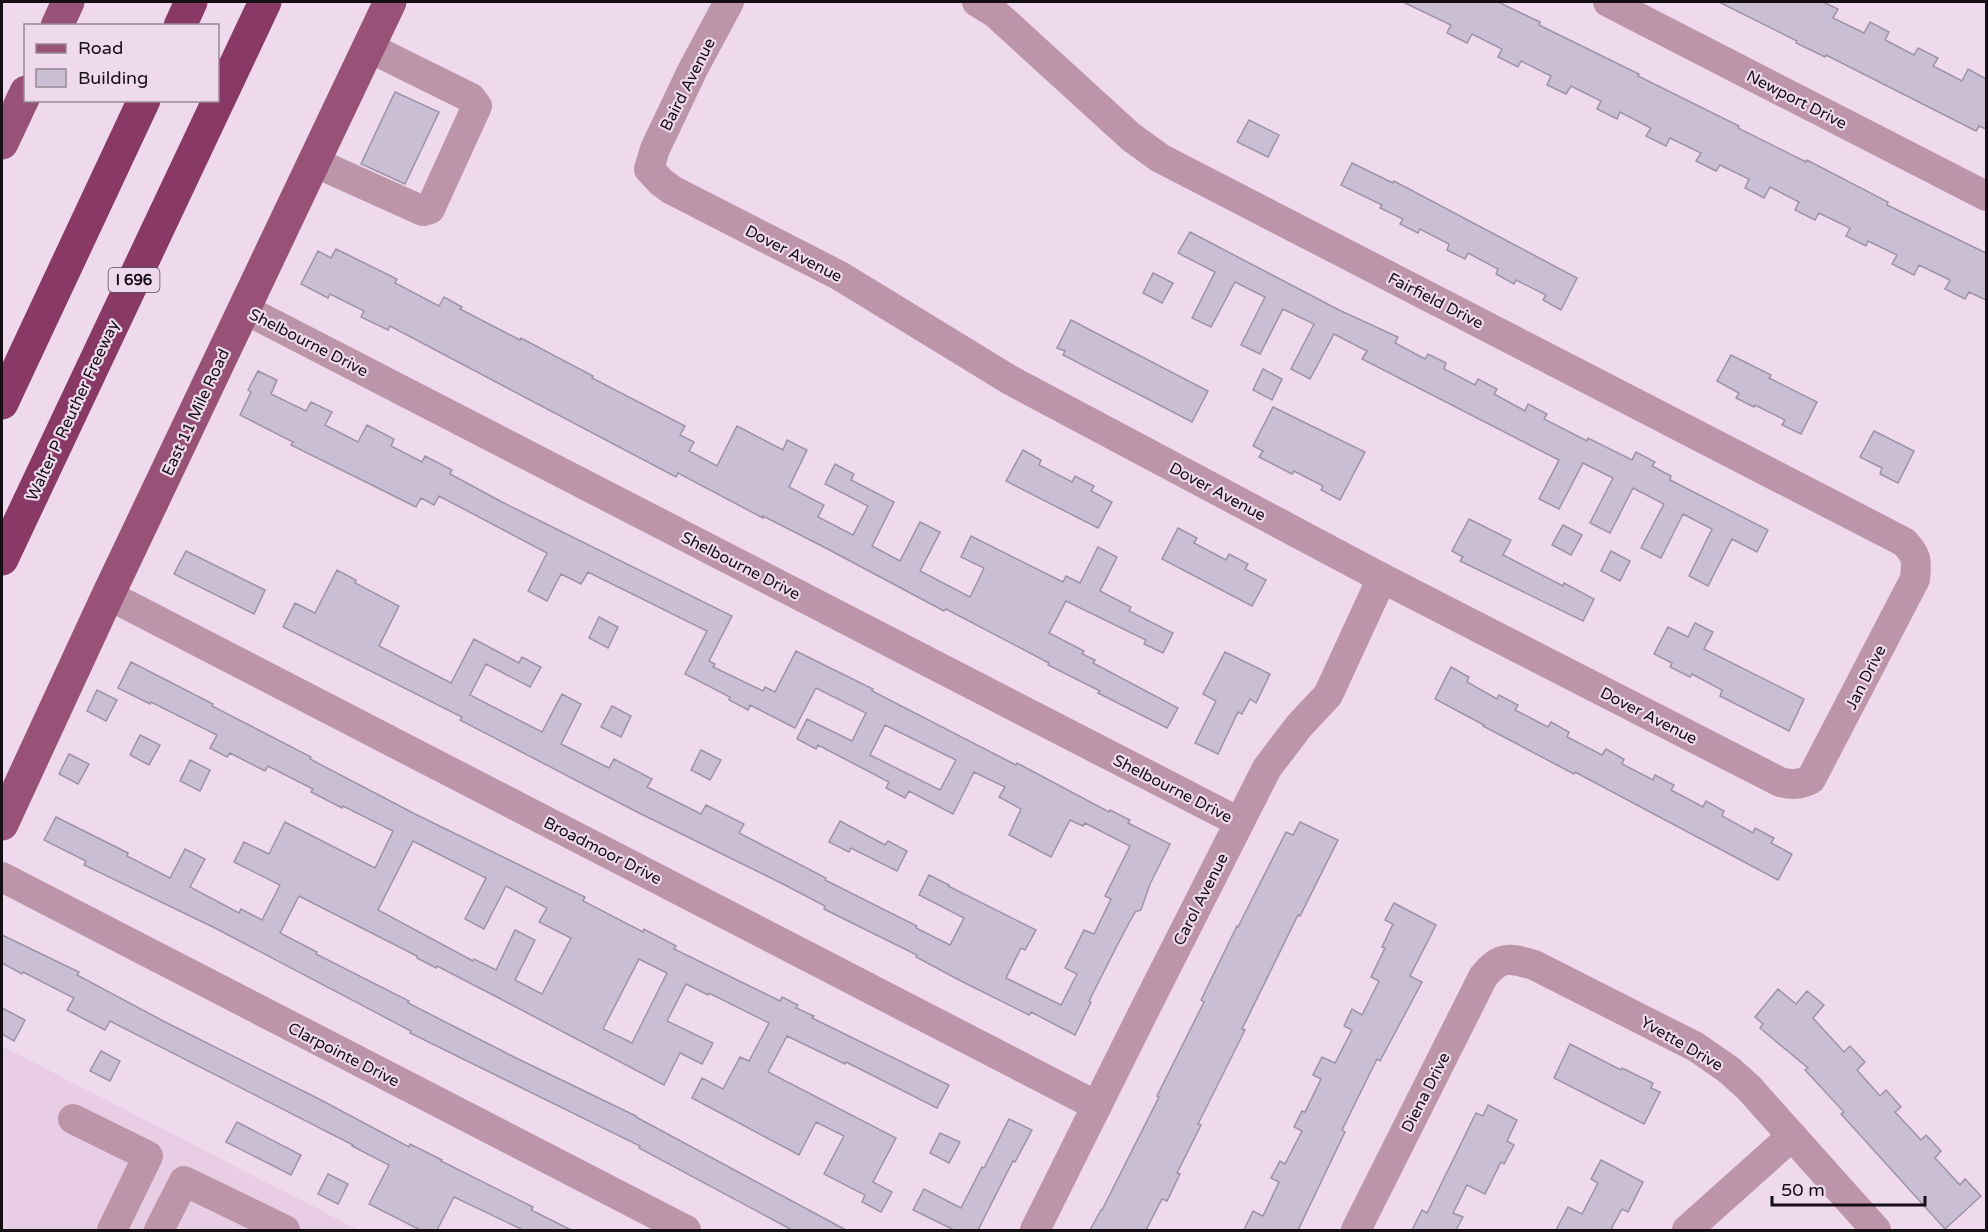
<svg xmlns="http://www.w3.org/2000/svg" width="1988" height="1232" font-family="'Varela Round',sans-serif">
<style>
.built{fill:#e8cde5}
.building{fill:#cabed4;stroke:#9d92a7;stroke-width:1.5;fill-rule:evenodd}
.lines{fill:none;stroke-linecap:round;stroke-linejoin:round}
.minor{stroke:#bd95a8;stroke-width:30}
.major{stroke:#985277;stroke-width:33}
.highway{stroke:#893965;stroke-width:33}
.labels{text-anchor:middle;stroke-width:4.5;stroke-linejoin:round;paint-order:stroke}
.shield{fill:#efdaed;stroke:#564b56;stroke-width:1.5}
.shield-label{font-size:15px;font-weight:bold;fill:#150e15}
.street-label{font-size:16px;fill:#150e15;stroke:#efdaed}
</style>
<rect width="100%" height="100%" fill="#efdaed"/>
<polygon class="built" points="2,1046 79,1086 359,1230 2,1230"/>
<g class="building">
<polygon points="1403,2 1498,2 1540,22 1539,25 1639,74 1638,76 1739,126 1738,128 1806,162 1807,160 1888,202 1887,205 1986,253 1986,300 1969,292 1965,299 1945,289 1950,280 1919,265 1914,275 1892,264 1897,255 1868,241 1866,246 1846,236 1850,228 1819,213 1815,220 1795,210 1799,202 1770,187 1764,198 1745,188 1749,179 1720,165 1716,171 1696,161 1701,153 1670,138 1666,146 1646,136 1651,128 1620,112 1617,119 1597,109 1601,101 1571,86 1566,94 1547,85 1551,76 1521,61 1518,67 1498,57 1502,49 1472,34 1467,43 1447,33 1451,25"/>
<polygon points="1719,2 1823,2 1838,9 1833,18 1864,33 1870,22 1889,32 1885,40 1914,55 1918,48 1938,58 1933,66 1962,81 1968,69 1986,79 1986,129 1979,126 1976,131 1826,55 1825,57 1796,43 1797,41"/>
<polygon points="395,92 439,112 405,184 361,164"/>
<polygon points="1249,120 1279,135 1268,157 1237,142"/>
<polygon points="1352,163 1393,183 1394,181 1577,278 1561,310 1543,300 1546,295 1516,280 1514,284 1496,274 1498,269 1468,253 1465,259 1447,250 1449,244 1420,229 1418,233 1400,224 1403,219 1380,208 1382,205 1341,185"/>
<polygon points="1190,232 1339,310 1398,337 1395,343 1425,359 1428,354 1446,363 1444,369 1475,385 1478,379 1497,389 1494,394 1525,411 1528,404 1547,414 1544,419 1587,441 1588,438 1632,460 1636,452 1655,462 1652,466 1671,476 1670,480 1768,530 1757,552 1732,539 1708,586 1689,576 1712,529 1683,514 1661,558 1641,548 1664,504 1633,488 1610,533 1590,523 1613,478 1583,463 1559,509 1539,499 1559,460 1362,359 1367,351 1334,334 1310,379 1291,369 1314,324 1283,309 1260,354 1241,345 1265,297 1235,282 1211,327 1192,318 1215,272 1178,253"/>
<polygon points="336,249 397,279 395,283 439,306 444,297 462,307 460,309 520,340 521,338 593,376 592,378 685,426 680,435 694,442 689,451 717,466 737,426 783,450 787,440 807,450 789,487 824,505 818,517 853,535 868,506 825,484 835,464 854,474 851,480 894,502 872,546 900,561 920,522 940,532 920,571 970,597 984,568 961,557 971,536 1063,582 1066,576 1080,583 1098,547 1117,557 1100,591 1131,607 1129,611 1173,633 1163,653 1144,644 1146,640 1066,601 1049,633 1084,651 1082,654 1095,660 1093,663 1178,708 1167,728 1098,693 1100,691 1048,665 1049,663 946,609 944,611 822,546 763,516 763,518 678,473 676,477 390,326 388,330 361,317 364,311 330,294 328,298 301,284 318,251 331,258"/>
<polygon points="1153,273 1173,283 1162,303 1143,293"/>
<polygon points="1071,320 1208,391 1192,422 1063,355 1065,351 1057,348"/>
<polygon points="1731,355 1771,375 1769,378 1817,402 1801,434 1782,425 1785,420 1755,405 1754,407 1736,398 1739,393 1717,381"/>
<polygon points="1263,369 1282,379 1272,400 1253,390"/>
<path d="M258,371L277,380L271,394L306,411L311,402L332,412L325,425L358,442L367,425L394,439L391,446L422,462L425,456L452,470L450,474L502,502L732,616L709,661L715,664L713,667L763,691L765,687L775,692L796,651L873,689L872,691L1016,765L1017,763L1109,812L1110,810L1130,820L1128,823L1170,844L1150,884L1141,910L1135,912L1123,934L1089,1001L1091,1002L1075,1035L1031,1012L1029,1015L961,981L916,957L917,955L824,909L825,906L781,883L635,811L460,720L462,717L283,627L295,603L315,613L337,570L356,580L355,583L399,606L379,646L451,683L474,639L519,663L522,657L541,667L530,687L486,664L470,695L542,732L562,694L581,704L561,744L609,768L614,759L652,779L647,787L701,814L706,805L744,824L739,833L826,878L825,880L917,926L916,928L950,945L964,918L919,895L929,875L949,885L948,886L1036,930L1025,950L1021,948L1006,978L1061,1005L1077,974L1065,968L1084,930L1094,934L1111,899L1105,896L1130,846L1085,823L1083,826L1070,820L1051,857L1009,835L1021,809L999,797L1005,787L974,772L953,814L909,791L905,798L886,788L889,782L818,745L816,749L797,739L807,719L852,741L866,713L816,688L795,728L750,705L748,710L729,700L730,697L685,674L707,631L588,572L581,584L561,574L547,601L528,591L547,553L439,496L434,505L421,498L416,507L291,445L293,442L240,415L251,392L248,390ZM885,725L956,760L940,790L870,755Z"/>
<polygon points="1273,407 1365,452 1340,500 1321,490 1323,486 1294,471 1292,474 1259,457 1263,451 1253,446"/>
<polygon points="1874,431 1914,451 1898,483 1880,474 1882,468 1860,457"/>
<polygon points="1023,450 1041,460 1039,465 1072,482 1075,476 1094,486 1091,491 1112,502 1098,528 1006,481"/>
<polygon points="1469,519 1511,540 1503,555 1563,586 1564,583 1594,599 1583,621 1460,561 1463,557 1452,551"/>
<polygon points="1563,525 1582,535 1571,555 1552,545"/>
<polygon points="1178,528 1197,538 1194,543 1226,560 1229,554 1248,564 1245,569 1266,580 1252,606 1162,559"/>
<polygon points="186,551 265,590 254,614 174,574"/>
<polygon points="1611,551 1630,561 1620,581 1601,571"/>
<polygon points="599,617 618,627 608,648 589,638"/>
<polygon points="1695,623 1713,632 1704,649 1804,699 1789,731 1720,696 1722,690 1692,674 1690,677 1670,667 1672,663 1654,654 1668,627 1688,637"/>
<polygon points="1225,652 1270,674 1256,703 1250,699 1242,714 1238,712 1218,754 1195,743 1216,701 1203,694"/>
<path d="M131,662L213,704L212,706L311,757L310,759L415,814L585,897L583,901L643,932L644,929L676,946L674,949L780,1001L782,997L798,1005L796,1008L814,1016L812,1018L949,1085L937,1108L846,1062L845,1064L787,1036L768,1072L896,1138L873,1182L892,1192L881,1212L862,1202L865,1195L824,1174L844,1136L816,1122L799,1155L692,1098L702,1078L723,1089L740,1057L749,1061L769,1023L709,993L708,995L686,984L667,1021L713,1043L702,1064L680,1053L664,1085L495,996L437,966L436,968L417,958V956L299,896L280,933L317,952L316,954L409,1001L408,1003L514,1057L636,1116V1117L846,1230H792L639,1148L640,1146L410,1033L411,1031L215,928L84,865L86,861L44,840L56,817L128,853L127,856L170,878L185,849L205,859L190,887L239,913L241,909L262,920L280,885L234,862L244,842L269,854L285,822L375,868L393,831L343,806L342,808L311,792L313,789L268,766L265,771L230,753L227,757L210,748L217,735L151,702L150,704L118,688ZM413,841L486,878L465,919L484,929L506,886L547,908L539,922L571,938L542,994L515,980L535,940L515,930L496,970L474,959L473,961L378,910ZM639,959L667,973L632,1043L603,1029Z"/>
<polygon points="1451,667 1469,677 1467,682 1497,699 1499,695 1518,705 1515,710 1548,727 1551,722 1569,732 1567,737 1602,755 1606,749 1624,759 1622,764 1653,780 1655,775 1674,785 1671,790 1703,807 1706,801 1724,811 1722,816 1753,833 1755,828 1774,838 1771,843 1792,854 1778,880 1575,772 1574,774 1483,726 1484,725 1435,699"/>
<polygon points="97,690 117,700 106,721 87,711"/>
<polygon points="612,706 631,716 621,737 601,727"/>
<polygon points="140,735 160,745 149,765 130,755"/>
<polygon points="701,750 721,760 710,780 691,770"/>
<polygon points="69,754 89,764 78,784 59,774"/>
<polygon points="190,760 210,770 200,791 180,781"/>
<polygon points="840,821 885,845 888,841 907,851 897,871 851,848 849,852 829,842"/>
<polygon points="1300,822 1338,840 1300,916 1298,915 1242,1029 1245,1030 1198,1124 1201,1125 1177,1173 1180,1174 1167,1201 1162,1199 1146,1230 1090,1230 1101,1210 1102,1210 1159,1097 1157,1096 1204,1002 1201,1000 1237,926 1238,927 1286,832 1293,835"/>
<polygon points="1394,903 1436,925 1410,976 1422,982 1380,1061 1377,1059 1342,1130 1345,1132 1298,1230 1244,1230 1253,1211 1263,1216 1279,1182 1271,1178 1280,1161 1285,1164 1302,1131 1294,1127 1302,1111 1305,1112 1321,1079 1313,1075 1322,1057 1335,1063 1352,1030 1344,1026 1352,1009 1362,1015 1379,981 1371,977 1385,948 1382,947 1393,924 1385,920"/>
<polygon points="2,935 79,972 77,975 167,1023 319,1099 409,1147 410,1144 442,1160 441,1161 533,1207 531,1210 571,1230 523,1230 454,1197 437,1230 420,1230 369,1204 389,1165 352,1146 353,1145 110,1021 105,1030 67,1010 74,998 23,972 22,974 2,963"/>
<polygon points="1778,989 1796,1004 1807,991 1824,1005 1813,1018 1844,1052 1850,1046 1865,1062 1857,1070 1880,1096 1886,1090 1901,1107 1895,1112 1921,1140 1926,1135 1941,1151 1935,1158 1960,1185 1965,1179 1981,1196 1945,1229 1841,1114 1844,1112 1805,1070 1808,1068 1760,1028 1763,1024 1755,1017"/>
<polygon points="2,1008 25,1020 14,1041 2,1034"/>
<polygon points="1570,1044 1621,1070 1622,1068 1653,1083 1651,1088 1660,1092 1644,1124 1554,1078"/>
<polygon points="101,1051 120,1061 110,1081 90,1071"/>
<polygon points="1488,1105 1517,1120 1507,1141 1514,1145 1504,1164 1501,1162 1485,1194 1467,1185 1453,1213 1463,1217 1456,1230 1412,1230 1422,1210 1427,1213 1476,1113 1483,1116"/>
<polygon points="1009,1119 1032,1130 1015,1162 1013,1161 978,1230 954,1230 913,1210 924,1189 961,1208 982,1167 984,1168"/>
<polygon points="237,1122 301,1155 291,1175 226,1142"/>
<polygon points="940,1133 960,1142 949,1163 930,1153"/>
<polygon points="1601,1160 1643,1182 1628,1212 1622,1209 1611,1229 1615,1230 1556,1230 1568,1207 1582,1214 1598,1183 1591,1179"/>
<polygon points="328,1174 348,1184 338,1204 318,1194"/>
</g>
<g class="lines">
<g class="minor">
<path d="M729,2L692,71L655,149L649,169L661,182L672,190L840,276L1010,380L1382,578L1780,782C1792,785 1800,785 1811,779L1915,579C1917,561 1917,555 1904,542L1160,158L1131,137L995,13L977,2"/>
<polyline points="1608,2 1986,196"/>
<polyline points="314,162 423,211 430,209 477,106 471,98 368,47"/>
<polyline points="244,309 1239,822"/>
<polyline points="108,595 1097,1106"/>
<polyline points="2,877 686,1230"/>
<polyline points="73,1119 148,1156 112,1230"/>
<polyline points="159,1230 184,1181 285,1230"/>
<polyline points="1035,1230 1141,1017 1267,768 1299,726 1328,695 1382,578"/>
<path d="M1356,1230L1483,977C1500,955 1510,958 1534,965L1696,1047L1729,1070L1749,1088L1876,1230"/>
<polyline points="1687,1230 1792,1136"/>
</g>
<g class="major">
<polyline points="57,26 68,2"/>
<polyline points="2,143 26,92"/>
<polyline points="2,824 108,595 390,2"/>
</g>
<g class="highway">
<polyline points="180,26 191,2"/>
<polyline points="2,403 144,100"/>
<polyline points="2,559 265,2"/>
</g>
</g>
<g class="labels">
<rect class="shield" x="108.5" y="268" width="51" height="24" rx="4.5"/>
<g class="shield-label">
<text x="134" y="285">I 696</text>
</g>
<g class="street-label">
<text transform="translate(687 84) rotate(-63)" y="6">Baird Avenue</text>
<text transform="translate(1797 99) rotate(27)" y="6">Newport Drive</text>
<text transform="translate(794 253) rotate(27)" y="6">Dover Avenue</text>
<text transform="translate(1436 300) rotate(27)" y="6">Fairfield Drive</text>
<text transform="translate(309 342) rotate(27)" y="6">Shelbourne Drive</text>
<text transform="translate(72 410) rotate(-65)" y="6">Walter P Reuther Freeway</text>
<text transform="translate(195 412) rotate(-65)" y="6">East 11 Mile Road</text>
<text transform="translate(1218 491) rotate(28)" y="6">Dover Avenue</text>
<text transform="translate(741 565) rotate(27)" y="6">Shelbourne Drive</text>
<text transform="translate(1865 677) rotate(-63)" y="6">Jan Drive</text>
<text transform="translate(1649 715) rotate(27)" y="6">Dover Avenue</text>
<text transform="translate(1173 788) rotate(27)" y="6">Shelbourne Drive</text>
<text transform="translate(603 850) rotate(27)" y="6">Broadmoor Drive</text>
<text transform="translate(1200 899) rotate(-63)" y="6">Carol Avenue</text>
<text transform="translate(1682 1043) rotate(30)" y="6">Yvette Drive</text>
<text transform="translate(344 1054) rotate(27)" y="6">Clarpointe Drive</text>
<text transform="translate(1425 1092) rotate(-63)" y="6">Diena Drive</text>
</g>
</g>
<rect width="1988" height="1232" fill="none" stroke="#150e15" stroke-width="6"/>
<rect x="24" y="24" width="195" height="78" fill="#efdaed" stroke="#988897" stroke-width="1.5"/>
<rect x="36" y="44" width="30" height="9" fill="#985277" stroke="#988897" stroke-width="1.5"/>
<text x="78" y="54" font-size="18" fill="#150e15">Road</text>
<rect x="36" y="69" width="30" height="18" fill="#cabed4" stroke="#988897" stroke-width="1.5"/>
<text x="78" y="84" font-size="18" fill="#150e15">Building</text>
<path d="M1772 1196v9h153v-9" fill="none" stroke="#150e15" stroke-width="3"/>
<text x="1781" y="1196" font-size="18" fill="#150e15" stroke="#efdaed" stroke-width="4.5" paint-order="stroke">50 m</text>
</svg>
